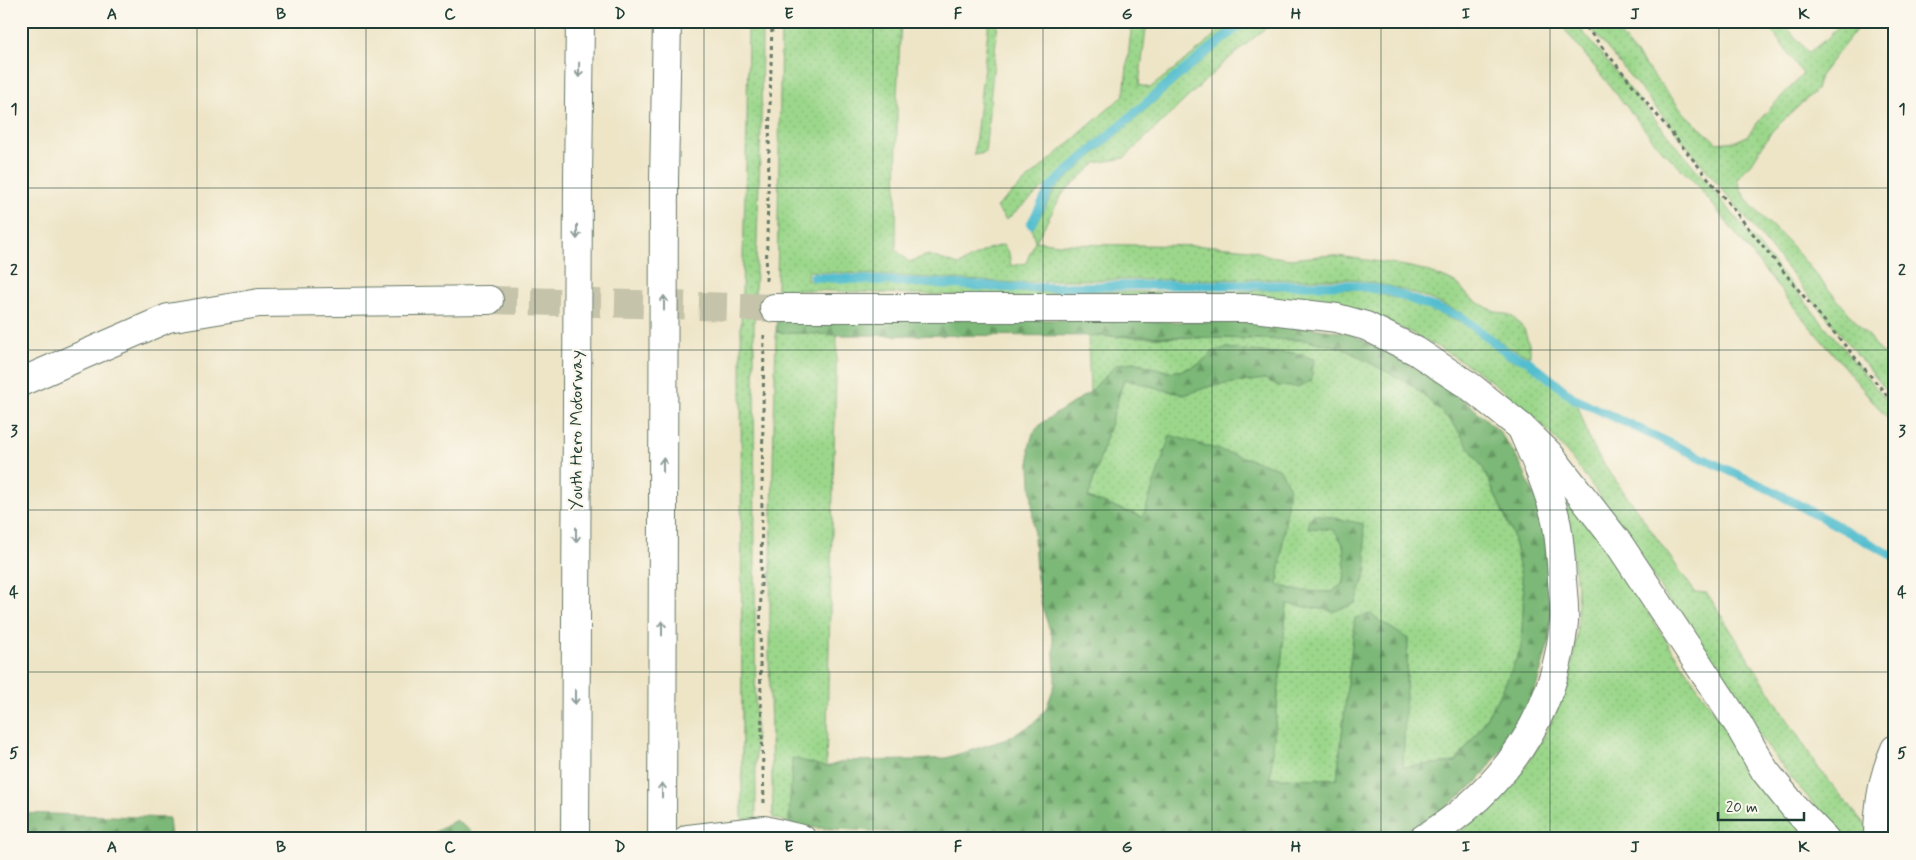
<svg xmlns="http://www.w3.org/2000/svg" width="1916" height="860" font-family="Mynerve,sans-serif">
<style>
.grass{fill:url(#grass-dots);stroke:#5d8a60}
.forest{fill:url(#forest-firs);stroke:#4e7a56}
.lines{fill:none;stroke-linecap:round;stroke-linejoin:round}
.stream{stroke:#53becf;stroke-width:9}
.secondary-tunnel{stroke:#c5c3aa;stroke-width:28;stroke-dasharray:28 14;stroke-linecap:butt}
.tertiary-casing{stroke:#677867;stroke-width:30}
.secondary-casing{stroke:#677867;stroke-width:30}
.motorway-casing{stroke:#677867;stroke-width:30}
.path{stroke:#677867;stroke-width:3;stroke-dasharray:4 4;stroke-linecap:butt}
.tertiary{stroke:#fff;stroke-width:28}
.secondary{stroke:#fff;stroke-width:28}
.motorway{stroke:#fff;stroke-width:28}
.oneway{stroke:#8f9e9a}
.grid{fill:none;stroke:#1f3d34;stroke-width:1;stroke-opacity:0.55}
.labels{text-anchor:middle;stroke-width:4.5;stroke-linejoin:round;paint-order:stroke}
.street-label{font-size:18px;fill:#1f3d34;stroke:#fbf7ec}
.neatline{fill:none;stroke:#1f3d34;stroke-width:2}
.grid-label{font-size:16px;text-anchor:middle;font-weight:bold;fill:#1f3d34}
</style>
<defs>
<pattern id="grass-dots" width="8" height="8" patternUnits="userSpaceOnUse" patternTransform="scale(1.25)"><rect width="8" height="8" fill="#9bd78b"/><path d="M2 2h.1M6 6h.1" fill="none" stroke="#85b979" stroke-width="1.8" stroke-linecap="round"/></pattern>
<pattern id="forest-firs" width="22" height="20" patternUnits="userSpaceOnUse" patternTransform="scale(1.25)"><rect width="22" height="20" fill="#7cb877"/><path d="M5 1l3.5 6h-7zM16 11l3.5 6h-7z" fill="#659762"/></pattern>
</defs>
<rect width="100%" height="100%" fill="#fbf7ec"/>
<filter id="ink" filterUnits="userSpaceOnUse"><feTurbulence type="fractalNoise" baseFrequency=".02" numOctaves="2"/><feDisplacementMap in="SourceGraphic" scale="10" xChannelSelector="R" yChannelSelector="G"/><feConvolveMatrix kernelMatrix="1 2 1 2 8 2 1 2 1" color-interpolation-filters="sRGB"/></filter>
<filter id="wash" filterUnits="userSpaceOnUse"><feTurbulence type="fractalNoise" baseFrequency=".0096" numOctaves="4" result="noise"/><feDisplacementMap in="SourceGraphic" scale="20" xChannelSelector="R" yChannelSelector="G"/><feGaussianBlur stdDeviation="1.12" result="paint"/><feColorMatrix in="noise" values="0 0 0 0 0 0 0 0 0 0 0 0 0 0 0 0 0 1.4 0 .05"/><feComposite in="paint" operator="in"/></filter>
<g filter="url(#wash)">
<rect width="100%" height="100%" fill="#eee5c7"/>
<g class="grass">
<polygon points="748,21 762,21 761,125 754,325 756,821 742,819 741,325 747,125"/>
<path d="M781,21H901L897,95L896,250L909,262L928,255L959,265L988,249L1003,245L1009,253L1011,266L1026,263L1035,241L1032,230L1056,188L1185,75L1251,21H1274L1225,62L1124,158L1096,163L1063,193L1036,241L1058,244L1217,246L1250,249L1270,256L1290,259L1330,255L1396,264L1424,270L1447,279L1459,285L1470,298L1490,309L1513,317L1524,329L1530,347V356L1509,348L1459,312L1425,297L1389,286L1351,279L1058,280L1018,283L809,271L806,280L1024,292H1228L1311,287L1363,290L1408,301L1466,325L1509,359L1532,366L1577,403L1592,447L1695,592L1707,593L1819,769L1871,832L1872,839H1847C1766,759 1707,660 1646,566C1614,517 1583,467 1543,426C1493,375 1428,337 1362,311L777,289Z"/>
<polygon points="989,21 998,21 985,153 974,155"/>
<polygon points="1132,21 1147,21 1139,85 1150,88 1202,47 1228,21 1237,21 1006,220 996,207 1124,95"/>
<polygon points="1558,21 1574,21 1895,411 1895,427 1801,316 1697,185 1658,146"/>
<path d="M1585,21H1609L1686,115L1717,143L1736,141L1747,136L1763,116L1803,74L1765,21H1782L1808,53L1829,37L1843,21H1863L1820,76L1816,90L1772,131L1752,162L1737,179C1744,206 1772,224 1790,244C1825,285 1860,326 1895,368V401Z"/>
<polygon points="776,332 837,335 826,767 789,823 773,818 769,653"/>
<path d="M1088,336L1304,340L1340,347L1412,385L1453,423L1484,470L1513,535L1524,592L1521,648L1502,691L1479,730L1456,762L1402,767L1408,639L1355,618L1337,779L1270,778L1287,604L1335,611L1363,524L1314,514L1308,521C1315,523 1328,525 1334,530C1348,542 1345,566 1344,583L1332,592L1299,591L1278,585L1289,486L1143,517L1088,498L1124,379L1184,395L1211,386L1265,379L1279,386L1295,353H1269L1227,348L1213,352L1199,364L1184,370L1170,372L1133,362L1116,365L1090,392Z"/>
<path d="M1564,501H1570L1579,505L1665,639L1723,725L1808,839H1452C1511,790 1545,753 1568,678C1574,657 1578,636 1578,614C1578,577 1570,538 1564,501Z"/>
</g>
<g class="forest">
<polygon points="777,316 1275,323 1349,333 1428,375 1470,405 1499,431 1519,461 1539,506 1549,552 1552,600 1549,642 1536,688 1523,720 1479,780 1427,823 1394,839 1006,839 801,827 789,823 792,758 826,767 846,761 914,760 946,758 1007,739 1033,724 1046,709 1055,684 1055,672 1053,639 1042,607 1036,572 1029,448 1033,433 1043,422 1090,392 1116,365 1133,362 1169,372 1184,370 1199,364 1213,352 1227,348 1269,353 1295,353 1314,359 1311,381 1298,387 1279,386 1265,379 1211,386 1184,395 1124,379 1088,498 1143,517 1170,435 1279,468 1289,486 1278,585 1299,591 1332,592 1344,583 1345,567 1343,544 1334,530 1309,528 1308,521 1315,514 1363,524 1367,570 1356,603 1335,611 1287,604 1270,778 1337,779 1355,618 1370,614 1408,639 1403,767 1456,762 1479,730 1502,691 1521,648 1524,592 1513,535 1484,470 1453,423 1412,385 1340,347 1304,340 1141,336 837,335 776,332"/>
<polygon points="21,813 169,818 171,839 21,839"/>
<polygon points="456,820 480,839 423,839"/>
</g>
<g class="lines">
<g class="stream">
<polyline points="1031,224 1051,186 1182,72 1245,21"/>
<polyline points="813,277 1019,288 1163,285 1352,285 1389,291 1463,318 1509,354 1528,361 1575,399 1773,491 1895,557"/>
</g>
</g>
</g>
<g filter="url(#ink)">
<g class="lines">
<polyline class="secondary-tunnel" points="489,300 774,308"/>
<defs>
<path id="tertiary" d="M1878,839C1878,807 1882,778 1895,749"/>
<g id="secondary">
<polyline points="774,308 1253,308 1337,318 1366,326 1416,351 1471,387 1521,427 1549,454 1619,544 1738,724 1765,771 1794,807 1825,839"/>
<polyline points="21,382 168,318 259,303 489,300"/>
</g>
<g id="motorway">
<polyline points="575,839 578,179 580,21"/>
<polyline points="662,839 664,180 667,21"/>
<polyline points="688,839 765,830 802,839"/>
<path d="M1423,839C1504,790 1555,716 1564,622C1565,608 1563,594 1562,580C1561,559 1560,537 1555,516C1547,485 1534,457 1521,427"/>
</g>
</defs>
<use href="#tertiary" class="tertiary-casing"/>
<use href="#secondary" class="secondary-casing"/>
<use href="#motorway" class="motorway-casing"/>
<g class="path">
<polyline points="1581,21 1801,293 1895,405"/>
<polyline points="766,281 772,21"/>
<polyline points="764,803 760,661 764,334"/>
</g>
<use href="#tertiary" class="tertiary"/>
<use href="#secondary" class="secondary"/>
<use href="#motorway" class="motorway"/>
</g>
<defs><path id="oneway-shaft" d="M-6 0H5M1.5-3L5.5 0L1.5 3" fill="none" stroke-width="1.6" stroke-linecap="round" stroke-linejoin="round" transform="scale(1.25)"/></defs>
<g class="oneway">
<use href="#oneway-shaft" transform="translate(579 70) rotate(91)"/>
<use href="#oneway-shaft" transform="translate(577 232) rotate(90)"/>
<use href="#oneway-shaft" transform="translate(664 303) rotate(-90)"/>
<use href="#oneway-shaft" transform="translate(663 465) rotate(-90)"/>
<use href="#oneway-shaft" transform="translate(576 535) rotate(90)"/>
<use href="#oneway-shaft" transform="translate(662 628) rotate(-90)"/>
<use href="#oneway-shaft" transform="translate(575 697) rotate(90)"/>
<use href="#oneway-shaft" transform="translate(662 790) rotate(-90)"/>
</g>
</g>
<path class="grid" d="M197,21V839M366,21V839M535,21V839M704,21V839M873,21V839M1043,21V839M1212,21V839M1381,21V839M1550,21V839M1719,21V839M21,188H1895M21,350H1895M21,510H1895M21,672H1895"/>
<g class="labels">
<g class="street-label">
<text transform="translate(576 430) rotate(-90)" y="6">Youth Hero Motorway</text>
</g>
</g>
<rect width="1916" height="860" fill="none" stroke="#fbf7ec" stroke-width="55"/>
<path d="M1718 812v8h86v-8" fill="none" stroke="#1f3d34" stroke-width="2.5"/>
<text x="1726" y="812" font-size="15" fill="#1f3d34" stroke="#fbf7ec" stroke-width="4" paint-order="stroke">20 m</text>
<rect x="28" y="28" width="1860" height="804" class="neatline"/>
<g class="grid-label">
<text x="112" y="19">A</text>
<text x="281" y="19">B</text>
<text x="450" y="19">C</text>
<text x="620" y="19">D</text>
<text x="789" y="19">E</text>
<text x="958" y="19">F</text>
<text x="1127" y="19">G</text>
<text x="1296" y="19">H</text>
<text x="1466" y="19">I</text>
<text x="1635" y="19">J</text>
<text x="1804" y="19">K</text>
<text x="14" y="114">1</text>
<text x="1902" y="114">1</text>
<text x="14" y="275">2</text>
<text x="1902" y="275">2</text>
<text x="14" y="436">3</text>
<text x="1902" y="436">3</text>
<text x="14" y="597">4</text>
<text x="1902" y="597">4</text>
<text x="14" y="758">5</text>
<text x="1902" y="758">5</text>
<text x="112" y="852">A</text>
<text x="281" y="852">B</text>
<text x="450" y="852">C</text>
<text x="620" y="852">D</text>
<text x="789" y="852">E</text>
<text x="958" y="852">F</text>
<text x="1127" y="852">G</text>
<text x="1296" y="852">H</text>
<text x="1466" y="852">I</text>
<text x="1635" y="852">J</text>
<text x="1804" y="852">K</text>
</g>
</svg>
